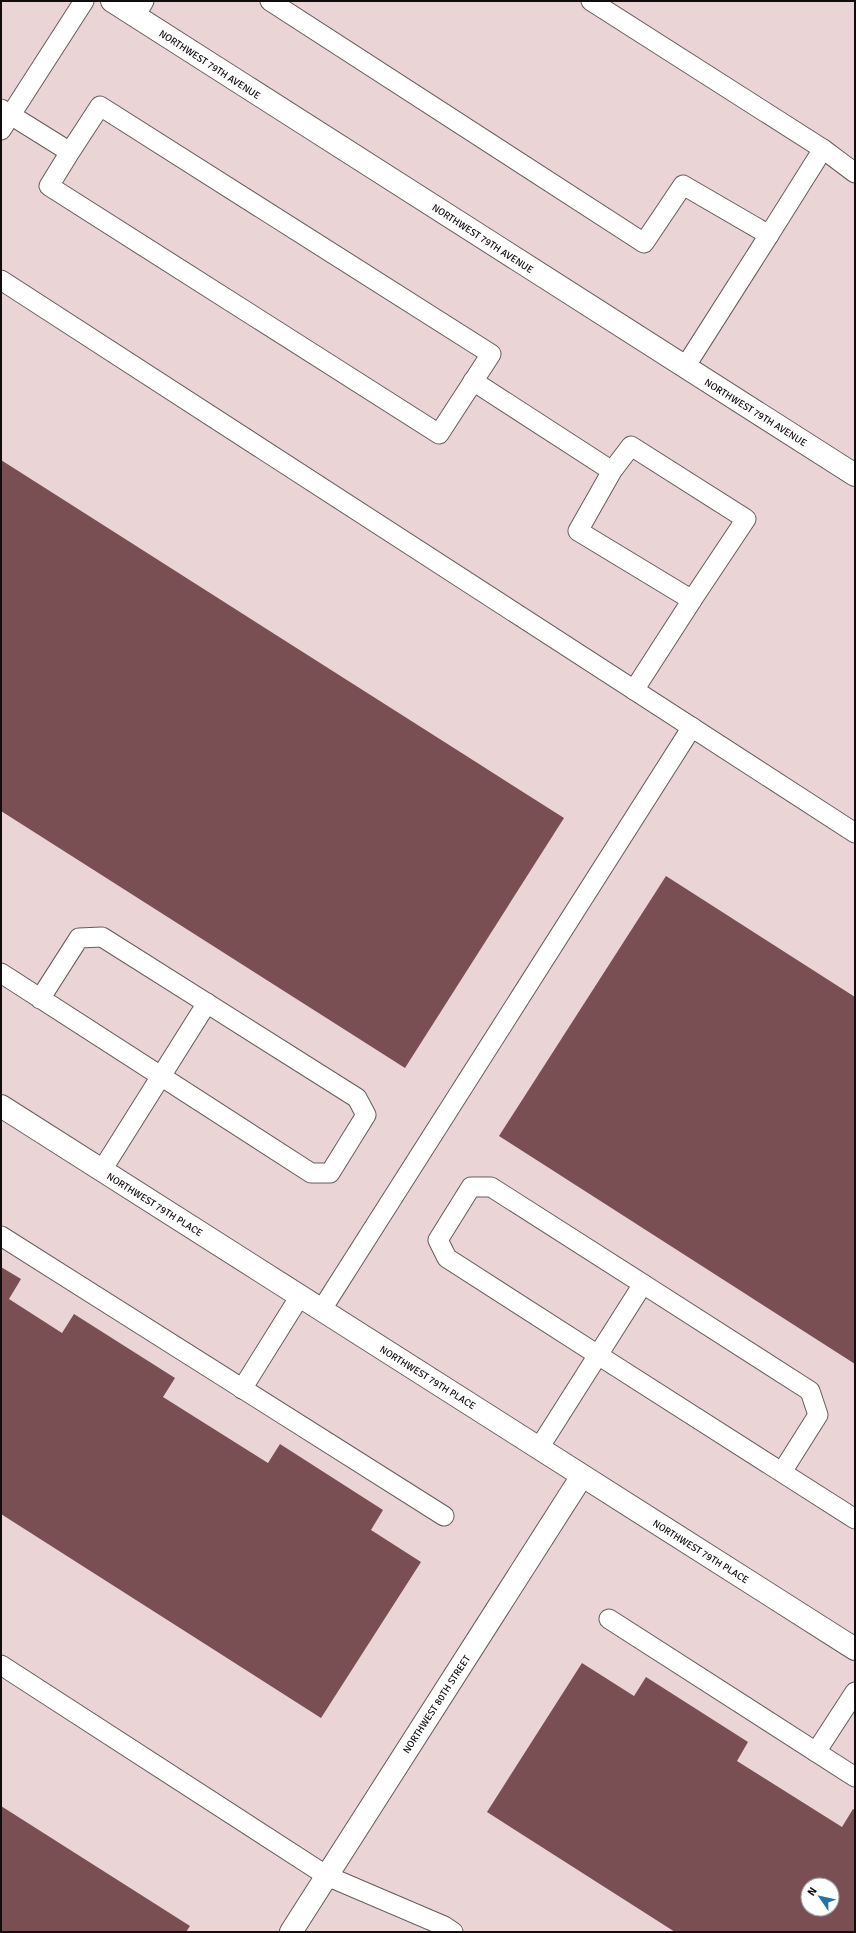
<svg xmlns="http://www.w3.org/2000/svg" width="856" height="1933" font-family="Signika,sans-serif">
<style>
.built{fill:#ead4d6;fill-rule:evenodd}
.building{fill:#7a4f54;fill-rule:evenodd}
.lines{fill:none;stroke-linecap:round;stroke-linejoin:round}
.lane-casing{stroke:#665c5c;stroke-width:21}
.street-casing{stroke:#665c5c;stroke-width:24}
.secondary-casing{stroke:#665c5c;stroke-width:24}
.lane{stroke:#fff;stroke-width:19}
.street{stroke:#fff;stroke-width:22}
.secondary{stroke:#fff;stroke-width:22}
.labels{text-anchor:middle;stroke-width:4;stroke-linejoin:round;paint-order:stroke}
.street-label{font-size:10px;fill:#110d0e;stroke:#fff}
</style>
<rect width="100%" height="100%" fill="#f0e3e4"/>
<path class="built" d="M1,1H855V1932H1ZM808,1885H832V1909H808Z"/>
<g class="building">
<polygon points="1,460 564,818 405,1068 1,811"/>
<polygon points="666,876 855,997 855,1364 499,1136"/>
<polygon points="1,1267 21,1279 9,1299 62,1333 74,1314 175,1378 163,1397 268,1463 280,1444 383,1510 371,1530 421,1562 321,1718 1,1514"/>
<path d="M582,1663L634,1696L646,1677L748,1742L737,1761L842,1827L853,1809L855,1810V1932H675L487,1812ZM808,1885H832V1909H808Z"/>
<polygon points="1,1806 190,1926 186,1932 1,1932"/>
</g>
<g class="lines">
<defs>
<g id="lane">
<polyline points="270,1 644,243 683,185 769,235 685,367"/>
<polyline points="591,1 823,149 769,235"/>
<polyline points="135,16 144,1"/>
<polyline points="1,109 70,152 49,186 439,434 491,354 100,106 70,152"/>
<polyline points="1,130 84,1"/>
<polyline points="823,149 855,173"/>
<polyline points="1,280 855,833"/>
<polyline points="473,381 612,471 631,446 746,519 692,600 578,531 612,471"/>
<polyline points="634,690 692,600"/>
<path d="M1,973C104,1040 207,1107 311,1173H330L366,1115L357,1098L102,937L79,938L40,999"/>
<polyline points="102,1170 207,1003"/>
<polyline points="1,1236 444,1516"/>
<polyline points="643,1284 810,1391 818,1415 782,1472"/>
<polyline points="322,1309 692,727"/>
<polyline points="242,1389 300,1296"/>
<path d="M539,1448C574,1393 608,1339 643,1284L491,1187H471L438,1240L447,1258L598,1355L855,1519"/>
<polyline points="609,1619 855,1777"/>
<polyline points="1,1665 327,1876 444,1926 453,1932"/>
<polyline points="816,1752 855,1692"/>
</g>
<g id="street">
<polyline points="112,1 855,475"/>
<polyline points="291,1932 582,1476"/>
</g>
<polyline id="secondary" points="1,1106 855,1649"/>
</defs>
<use href="#lane" class="lane-casing"/>
<use href="#street" class="street-casing"/>
<use href="#secondary" class="secondary-casing"/>
<use href="#lane" class="lane"/>
<use href="#street" class="street"/>
<use href="#secondary" class="secondary"/>
</g>
<g class="labels">
<g class="street-label">
<text transform="translate(210 64) rotate(33)" y="4">NORTHWEST 79TH AVENUE</text>
<text transform="translate(483 238) rotate(33)" y="4">NORTHWEST 79TH AVENUE</text>
<text transform="translate(756 412) rotate(32)" y="4">NORTHWEST 79TH AVENUE</text>
<text transform="translate(155 1204) rotate(32)" y="4">NORTHWEST 79TH PLACE</text>
<text transform="translate(428 1377) rotate(32)" y="4">NORTHWEST 79TH PLACE</text>
<text transform="translate(701 1551) rotate(32)" y="4">NORTHWEST 79TH PLACE</text>
<text transform="translate(436 1704) rotate(-57)" y="4">NORTHWEST 80TH STREET</text>
</g>
</g>
<rect width="856" height="1933" fill="none" stroke="#110d0e" stroke-width="4"/>
<g transform="translate(820 1897) rotate(304)"><circle r="19" fill="#ffffff" stroke="#a09e9f"/>
<path d="M0-3L7 15L0 10L-7 15Z" fill="#2274a5"/>
<text y="-6" font-size="11" font-weight="bold" text-anchor="middle" fill="#110d0e">N</text>
</g>
</svg>
